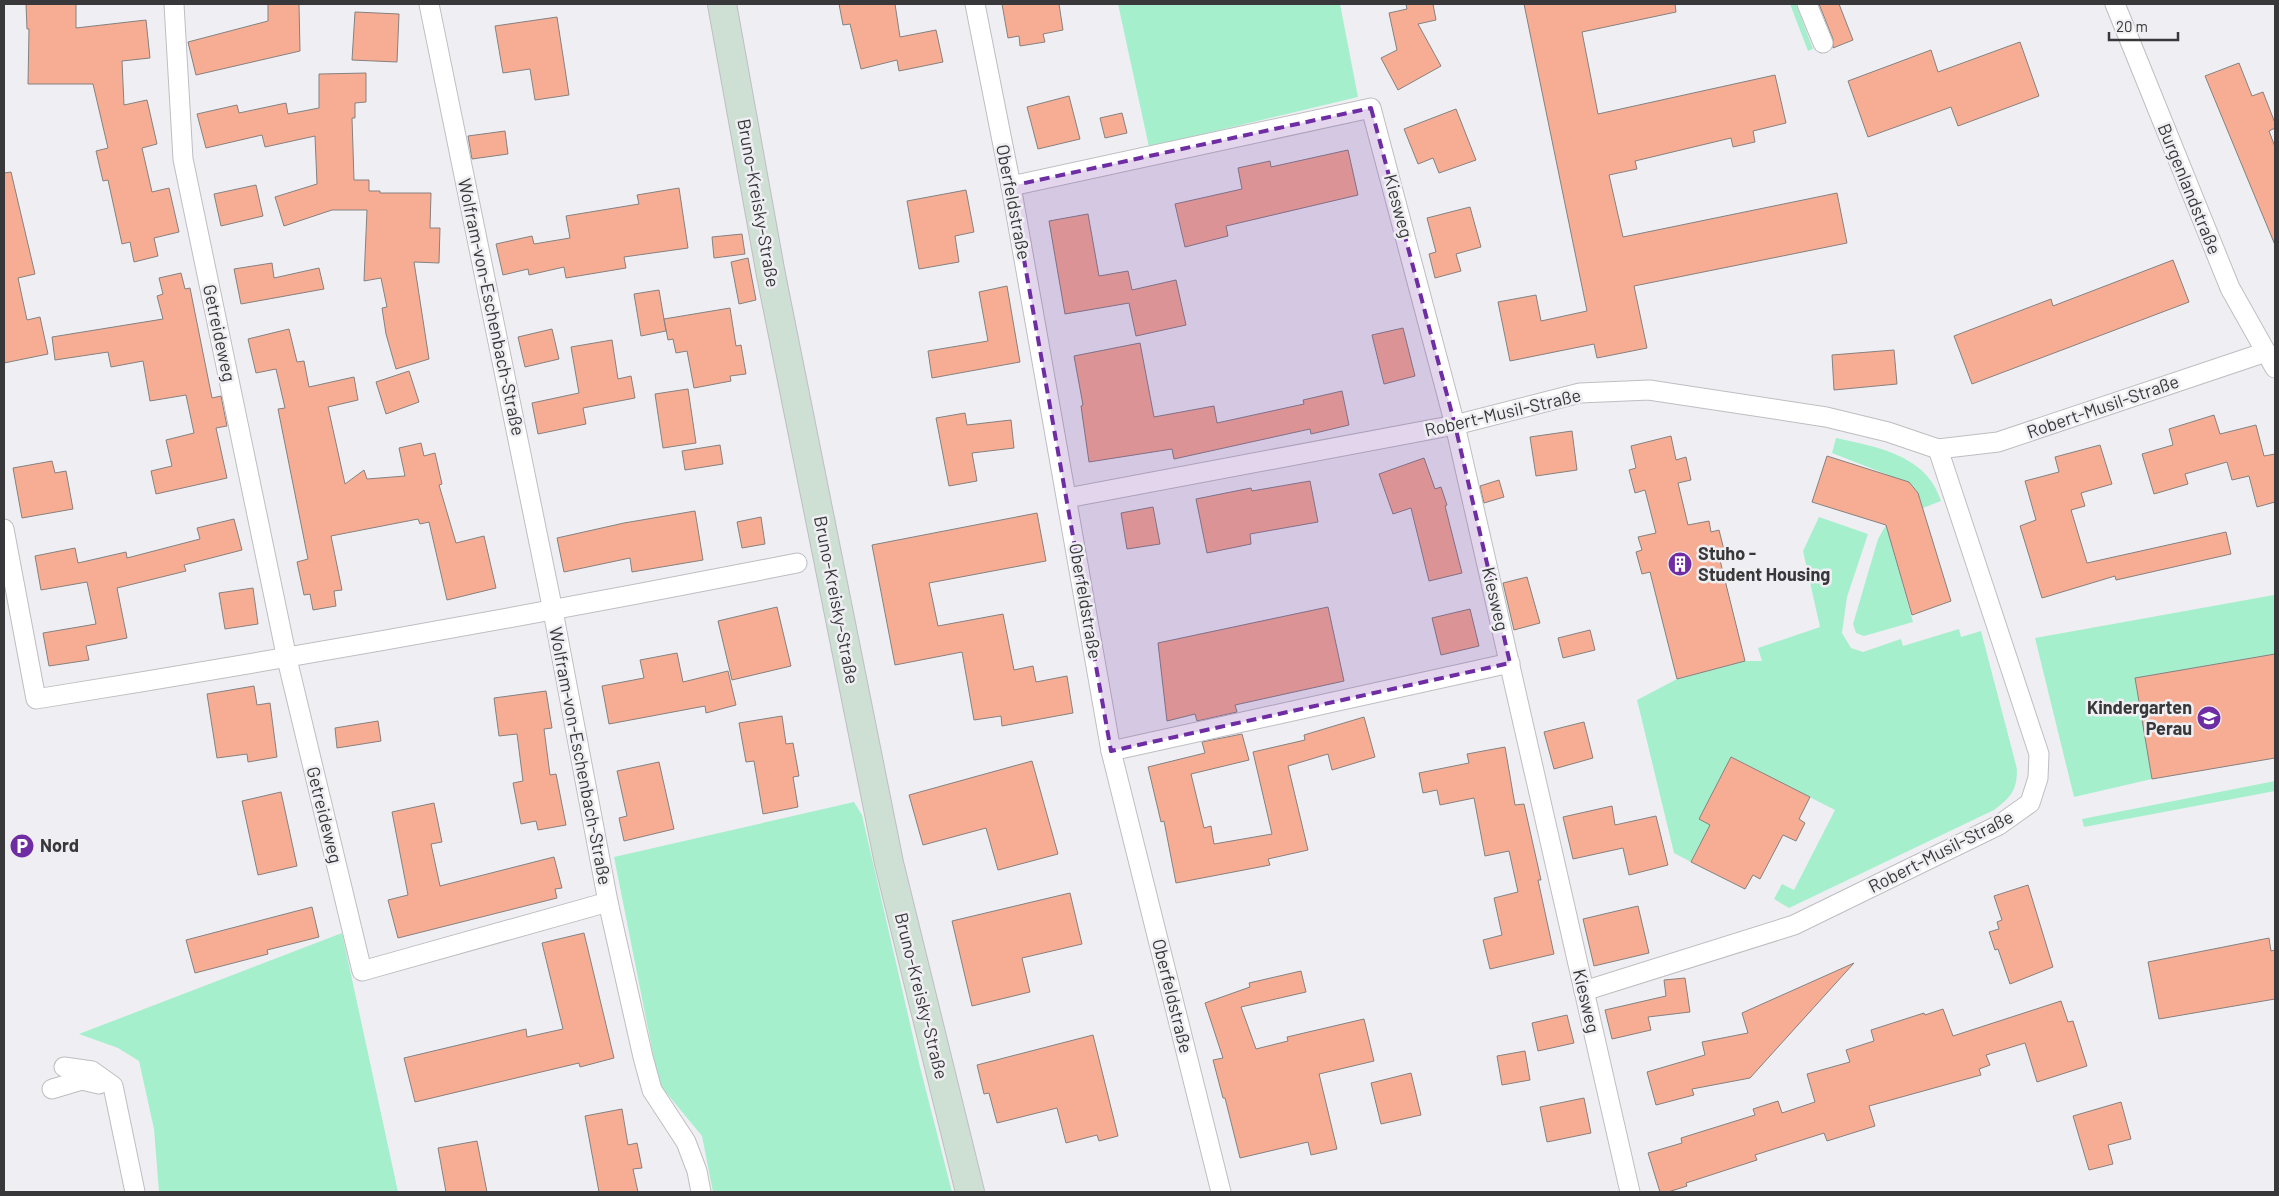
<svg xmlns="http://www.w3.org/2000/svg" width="2279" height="1196" font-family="Barlow,sans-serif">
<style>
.green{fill:#a6efcd}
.building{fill:#f7ad93;stroke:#858180}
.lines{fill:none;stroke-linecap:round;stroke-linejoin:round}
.street-casing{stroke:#bebec2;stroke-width:21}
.secondary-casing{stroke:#bebec2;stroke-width:30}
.street{stroke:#fff;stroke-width:19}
.secondary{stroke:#cee0d3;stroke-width:28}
.marked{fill:#6e2da2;fill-opacity:0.2;stroke:#6e2da2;stroke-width:4;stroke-dasharray:10 6;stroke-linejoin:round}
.labels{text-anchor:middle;stroke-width:5;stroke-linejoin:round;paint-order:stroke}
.street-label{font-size:18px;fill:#38383a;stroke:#efeff3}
.poi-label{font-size:18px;font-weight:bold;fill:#38383a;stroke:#efeff3;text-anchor:start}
</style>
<rect width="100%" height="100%" fill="#efeff3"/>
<g class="green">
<polygon points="1118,4 1340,4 1358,97 1149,147"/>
<polygon points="1790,4 1796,4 1813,49 1808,51"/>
<path d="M1836,438C1877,447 1927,455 1941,501L1923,508L1918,493L1911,484L1832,453Z"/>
<path d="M1819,517L1868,534L1847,597L1842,633L1851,648L1863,652L1901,639L1903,646L1959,629L1961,637L1981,631L2017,769C2017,791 2011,797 1994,810L1789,908L1774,899L1782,884L1794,890L1835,810L1731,757L1699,819L1716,828L1707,847L1700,843L1691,862L1674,853L1637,700L1677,679L1745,661H1762L1758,648L1820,627L1803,551Z"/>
<polygon points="1886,525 1913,622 1864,636 1856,633 1853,624 1878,539"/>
<polygon points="2274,595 2275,654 2135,678 2152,779 2074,797 2035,638"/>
<polygon points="2275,781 2275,791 2084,827 2082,819"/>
<polygon points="854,802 862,815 920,1067 952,1192 713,1192 702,1136 659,1084 614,857"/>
<polygon points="342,933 398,1192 159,1192 154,1129 139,1061 118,1048 79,1034"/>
</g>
<g class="building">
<polygon points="26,4 76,4 76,28 146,20 150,58 122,61 124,105 147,100 157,144 142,148 152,192 169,188 179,232 154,238 158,256 134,262 130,242 122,244 108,180 103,181 96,151 108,148 93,84 28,84 29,29 27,29"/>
<polygon points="268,4 299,4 300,51 196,75 188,42 268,21"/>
<polygon points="839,4 895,4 900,37 936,30 943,62 899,71 897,60 861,69 850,24 843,25"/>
<polygon points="1002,4 1059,4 1063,30 1043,34 1045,42 1020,46 1019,36 1008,38"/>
<polygon points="1406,4 1433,4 1436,20 1418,24 1441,66 1398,90 1381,58 1397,50 1389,13 1407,9"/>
<polygon points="1524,4 1675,4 1676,12 1582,32 1598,114 1775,75 1786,123 1753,131 1755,142 1733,147 1731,138 1635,161 1637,169 1609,175 1623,237 1837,193 1847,243 1634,286 1647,348 1597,358 1594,344 1510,361 1498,302 1536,295 1541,321 1587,311"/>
<polygon points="1819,4 1839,4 1853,40 1833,48 1833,39"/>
<polygon points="355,12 399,14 397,62 352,60"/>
<polygon points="557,17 569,95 535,100 530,69 503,73 495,26"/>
<polygon points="2020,42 2039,96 1958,126 1951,107 1868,137 1848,81 1931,50 1938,72"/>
<polygon points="2239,63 2252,96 2263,92 2275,123 2275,128 2269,131 2275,147 2275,245 2205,76"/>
<polygon points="366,73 366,102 355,103 355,118 352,118 354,180 369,180 369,191 380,191 380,193 431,193 430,228 440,228 439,263 414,262 429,359 396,369 386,334 382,308 387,307 381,278 364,281 367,210 332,210 284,226 275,197 317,184 315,136 265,147 262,135 206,148 197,114 237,105 239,113 286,103 288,114 319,108 319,74"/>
<polygon points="1069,96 1080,139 1038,149 1027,107"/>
<polygon points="1456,109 1476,160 1439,173 1433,158 1418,164 1404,129"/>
<polygon points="1122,113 1127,133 1105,138 1100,118"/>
<polygon points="505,131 508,154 472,159 468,136"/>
<polygon points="1348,150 1358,195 1226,226 1228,236 1185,247 1175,204 1242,189 1238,168 1270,161 1271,167"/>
<polygon points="11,172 35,274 18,278 27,320 40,317 48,354 4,363 4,173"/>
<polygon points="256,185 263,216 221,226 214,194"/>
<polygon points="679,188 688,248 624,257 626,268 566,278 564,267 529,275 528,269 503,275 496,244 532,236 534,244 570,238 566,216 639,204 637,195"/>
<polygon points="966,190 974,232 955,236 959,262 919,269 907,201"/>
<polygon points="1470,207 1481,247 1456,254 1461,271 1435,278 1429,254 1436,252 1427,218"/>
<polygon points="1088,214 1099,276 1128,271 1132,290 1176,280 1186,325 1136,336 1129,303 1065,314 1049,221"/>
<polygon points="742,234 745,254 714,258 712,237"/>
<polygon points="748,258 756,300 739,304 731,262"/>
<polygon points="2173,260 2189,302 1972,384 1954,336 2051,299 2053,306"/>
<polygon points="272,263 274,278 319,268 324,289 241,304 234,269"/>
<polygon points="181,273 185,289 190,288 212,398 221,396 227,426 216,428 227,478 156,494 151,471 172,466 166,440 194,433 186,395 150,401 143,361 111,367 108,352 55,360 52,337 163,319 157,296 163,294 159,278"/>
<polygon points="1007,286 1020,362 932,378 928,351 988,341 979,292"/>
<polygon points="659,290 666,331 641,336 634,294"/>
<polygon points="730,308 736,346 741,345 746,374 730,376 731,381 694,388 687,351 676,353 673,339 668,340 664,319"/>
<polygon points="1403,328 1415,376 1384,384 1372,335"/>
<polygon points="289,329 297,362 304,361 309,387 354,377 358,400 328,407 345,484 364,470 367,479 405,476 399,448 421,443 424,456 435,453 442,484 439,485 456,543 484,536 496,588 447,600 429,522 420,524 418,519 331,536 342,590 334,591 336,606 313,610 310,594 304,595 297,562 308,559 278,409 285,408 276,369 256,373 248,339"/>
<polygon points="552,329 559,359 525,367 518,337"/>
<polygon points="612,340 618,379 631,376 635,398 583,408 586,424 538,434 532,403 579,393 571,347"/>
<polygon points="1140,343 1154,417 1214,406 1217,423 1304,404 1303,400 1342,391 1349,425 1311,434 1310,429 1174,459 1172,449 1089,462 1081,406 1083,405 1074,356"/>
<polygon points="1894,350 1897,384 1834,390 1832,355"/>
<polygon points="409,371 419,402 386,414 376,382"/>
<polygon points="688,389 696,443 663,448 655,394"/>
<polygon points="965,413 967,425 1011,420 1014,448 972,453 977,481 949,486 936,418"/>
<polygon points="2214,415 2220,434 2256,425 2264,456 2275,454 2275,502 2257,507 2249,476 2232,480 2227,462 2185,474 2188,484 2154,494 2142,454 2173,445 2169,429"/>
<polygon points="1572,431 1577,470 1536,476 1530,437"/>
<polygon points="1671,436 1676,460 1686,457 1691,480 1678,483 1688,525 1709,521 1711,532 1719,530 1725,554 1719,556 1745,661 1677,679 1650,572 1642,574 1636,552 1642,550 1638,537 1656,533 1645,490 1635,493 1629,470 1636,468 1631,446"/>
<polygon points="720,445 723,464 685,470 682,451"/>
<polygon points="2100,445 2112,484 2081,493 2085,506 2071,510 2087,563 2226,532 2231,554 2116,580 2115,576 2042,598 2020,526 2036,520 2025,481 2059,472 2055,457"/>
<polygon points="1827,456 1909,482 1918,493 1951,601 1912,615 1886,525 1812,502"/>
<polygon points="1424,458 1435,489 1441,487 1447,505 1445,506 1462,573 1429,581 1411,508 1393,514 1379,474"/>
<polygon points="52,461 55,473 66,471 73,509 22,518 13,468"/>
<polygon points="1499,480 1504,497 1484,503 1480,486"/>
<polygon points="1310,481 1318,522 1250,534 1251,544 1207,553 1196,499 1251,488 1252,491"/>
<polygon points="1153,507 1160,544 1127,549 1121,513"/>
<polygon points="695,511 703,560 632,572 630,558 564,572 557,538 624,523"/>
<polygon points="1037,513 1046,561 929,583 938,626 1003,614 1014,670 1033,666 1036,682 1067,676 1073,713 1002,726 1001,716 974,720 962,652 895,665 872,545"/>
<polygon points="761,517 765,544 742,548 737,522"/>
<polygon points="234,519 242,550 184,565 186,571 117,588 127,638 86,646 89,660 49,666 43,633 96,624 87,582 41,590 35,556 75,548 78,563 126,552 127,558 200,539 197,528"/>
<polygon points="1527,577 1540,623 1514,630 1503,583"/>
<polygon points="253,588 258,624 225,629 219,593"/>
<polygon points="777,607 791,666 732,680 718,621"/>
<polygon points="1328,607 1344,681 1235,705 1237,712 1197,721 1195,714 1167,721 1158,643"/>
<polygon points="1470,609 1479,646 1441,655 1432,618"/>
<polygon points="1590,630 1595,650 1563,658 1558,638"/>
<polygon points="677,653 683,682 728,671 736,705 706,713 705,706 609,724 602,686 644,678 640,660"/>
<polygon points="2275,654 2275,758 2152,779 2135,678"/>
<polygon points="254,686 257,705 270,703 277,757 248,762 247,754 217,758 207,694"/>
<polygon points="546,691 552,728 544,729 550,775 556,774 566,825 538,830 536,821 521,824 513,783 523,781 517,734 499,736 494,698"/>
<polygon points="782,716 786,744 793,743 799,776 793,777 798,807 763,814 754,761 746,762 739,723"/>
<polygon points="1364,717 1375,757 1332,770 1328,754 1288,766 1308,850 1268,859 1270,865 1176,883 1164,821 1161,822 1148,767 1205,753 1202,742 1242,734 1249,760 1191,774 1204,828 1211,826 1214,844 1272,834 1253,752 1305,740 1304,735"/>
<polygon points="378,721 381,741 337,748 335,728"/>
<polygon points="1584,722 1593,758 1554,769 1544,732"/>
<polygon points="1505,747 1515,805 1524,804 1541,880 1538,880 1554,954 1490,969 1483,940 1502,935 1494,898 1518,892 1509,851 1485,856 1474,798 1440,805 1437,790 1423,793 1419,773 1469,763 1467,754"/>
<polygon points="1731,757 1810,797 1799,819 1805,823 1796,841 1783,835 1760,879 1753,875 1745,889 1691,862 1710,825 1699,819"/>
<polygon points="1032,761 1058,854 998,870 986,828 923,845 909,795"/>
<polygon points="659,762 674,829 624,841 619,818 627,816 617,771"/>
<polygon points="281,792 297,866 258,875 242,801"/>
<polygon points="434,803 442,842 431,844 440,886 554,857 562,888 555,889 557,898 398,938 388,900 408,895 392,812"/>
<polygon points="1612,806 1615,825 1656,816 1668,865 1629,875 1623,848 1573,859 1563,817"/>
<polygon points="2028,885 2053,967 2010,984 1998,949 1995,950 1989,932 1999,929 1997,922 2002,920 1994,896"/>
<polygon points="1070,893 1082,944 1022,958 1030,992 972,1006 952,921"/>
<polygon points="1638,906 1649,953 1594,966 1583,919"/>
<polygon points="312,907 319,937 267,950 268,954 195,973 186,940"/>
<polygon points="584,933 614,1058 580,1067 579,1063 415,1102 404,1058 526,1029 527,1037 563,1029 542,943"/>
<polygon points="2269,938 2271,951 2275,950 2275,999 2159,1019 2148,962"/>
<polygon points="1854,963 1750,1078 1692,1089 1694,1095 1656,1105 1647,1072 1705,1055 1702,1042 1748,1033 1742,1013"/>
<polygon points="1301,971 1306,992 1241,1007 1256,1049 1288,1041 1287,1037 1364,1019 1374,1061 1319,1074 1337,1149 1311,1155 1308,1142 1240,1158 1225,1098 1223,1098 1213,1060 1223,1058 1205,1003 1250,987 1249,983"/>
<polygon points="1685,978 1690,1012 1648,1017 1651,1030 1612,1039 1605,1010 1666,996 1664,980"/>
<polygon points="2061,1001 2068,1022 2073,1021 2087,1066 2037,1082 2025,1043 1986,1055 1990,1065 1979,1069 1981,1075 1869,1106 1875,1126 1827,1141 1824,1133 1755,1155 1757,1160 1686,1183 1687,1186 1668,1192 1660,1192 1648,1153 1682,1143 1681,1138 1755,1115 1753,1109 1778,1101 1782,1113 1815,1102 1807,1074 1850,1062 1846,1050 1874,1041 1871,1030 1924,1013 1925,1015 1943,1009 1953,1036"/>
<polygon points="1567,1015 1574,1043 1538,1051 1532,1023"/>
<polygon points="1093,1035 1118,1136 1099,1141 1097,1135 1066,1143 1057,1108 997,1123 989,1093 984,1094 977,1065"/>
<polygon points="1525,1051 1530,1080 1502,1085 1497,1056"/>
<polygon points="1411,1073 1421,1115 1381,1124 1371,1083"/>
<polygon points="1584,1098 1591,1133 1547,1142 1540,1107"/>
<polygon points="2121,1102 2131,1139 2108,1145 2113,1164 2089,1170 2073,1116"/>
<polygon points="622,1109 628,1145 637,1143 642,1168 633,1169 638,1192 599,1192 585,1116"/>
<polygon points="477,1141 487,1192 446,1192 438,1148"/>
</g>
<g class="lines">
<defs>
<g id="street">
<polyline points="174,4 183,159 287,659 362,971 608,902"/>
<polyline points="429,4 553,611 608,902 643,1057 652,1090 686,1142 697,1171 701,1192"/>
<polyline points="975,4 1011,186 1111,751 1221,1192"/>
<polyline points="1807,4 1823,43"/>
<polyline points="2115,4 2230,288 2275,368"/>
<polyline points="1011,186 1371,108 1455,425 1630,1192"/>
<polyline points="1067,498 1455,425 1580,393 1649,390 1826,417 1888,432 1938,449 1998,442 2266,352"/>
<path d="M4,529L36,699C291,658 544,613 797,563"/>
<polyline points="1111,751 1510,663"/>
<polyline points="1584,991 1794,925 1999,825 2030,803 2038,778 2039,754 1938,449"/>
<polyline points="64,1067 92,1071 113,1086 135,1192"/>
<polyline points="52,1089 82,1080 99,1084"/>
</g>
<polyline id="secondary" points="722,4 771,275 889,863 970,1192"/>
</defs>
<use href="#street" class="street-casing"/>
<use href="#secondary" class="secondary-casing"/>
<use href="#street" class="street"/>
<use href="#secondary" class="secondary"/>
</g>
<path class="marked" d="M1371,108L1455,425L1510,663L1111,751L1011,186Z"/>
<defs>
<symbol id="building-disc" viewBox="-11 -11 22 22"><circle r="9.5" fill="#6e2da2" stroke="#efeff3"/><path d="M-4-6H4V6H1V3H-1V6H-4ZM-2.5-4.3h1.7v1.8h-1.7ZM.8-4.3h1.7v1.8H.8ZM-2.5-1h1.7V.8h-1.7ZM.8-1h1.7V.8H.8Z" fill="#fff"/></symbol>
<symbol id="school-disc" viewBox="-11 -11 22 22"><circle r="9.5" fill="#6e2da2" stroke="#efeff3"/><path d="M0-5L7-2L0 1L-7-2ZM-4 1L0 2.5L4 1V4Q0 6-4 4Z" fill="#fff"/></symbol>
<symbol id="parking-disc" viewBox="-11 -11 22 22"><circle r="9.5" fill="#6e2da2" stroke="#efeff3"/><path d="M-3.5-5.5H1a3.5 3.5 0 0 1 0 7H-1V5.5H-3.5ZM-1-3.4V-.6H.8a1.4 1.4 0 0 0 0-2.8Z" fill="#fff"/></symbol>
</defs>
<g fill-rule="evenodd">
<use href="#building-disc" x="1666" y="550" width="28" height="28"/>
<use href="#school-disc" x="2195" y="704" width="28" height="28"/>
<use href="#parking-disc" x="8" y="832" width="28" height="28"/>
</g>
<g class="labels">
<g class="street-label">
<text transform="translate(2189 189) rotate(68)" y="6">Burgenlandstraße</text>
<text transform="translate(1013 202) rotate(79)" y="6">Oberfeldstraße</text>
<text transform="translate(758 203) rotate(80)" y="6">Bruno-Kreisky-Straße</text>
<text transform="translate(1398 206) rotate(75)" y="6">Kiesweg</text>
<text transform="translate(491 307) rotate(78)" y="6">Wolfram-von-Eschenbach-Straße</text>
<text transform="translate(219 333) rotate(78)" y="6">Getreideweg</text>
<text transform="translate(2103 407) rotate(-19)" y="6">Robert-Musil-Straße</text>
<text transform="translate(1503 413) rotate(-13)" y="6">Robert-Musil-Straße</text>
<text transform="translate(1495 599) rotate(77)" y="6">Kiesweg</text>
<text transform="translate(836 600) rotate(79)" y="6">Bruno-Kreisky-Straße</text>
<text transform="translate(1085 601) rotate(80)" y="6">Oberfeldstraße</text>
<text transform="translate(580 756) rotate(79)" y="6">Wolfram-von-Eschenbach-Straße</text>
<text transform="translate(324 815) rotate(76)" y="6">Getreideweg</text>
<text transform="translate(1941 852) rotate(-27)" y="6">Robert-Musil-Straße</text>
<text transform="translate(921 996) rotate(76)" y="6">Bruno-Kreisky-Straße</text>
<text transform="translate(1172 996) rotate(76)" y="6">Oberfeldstraße</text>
<text transform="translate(1586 1001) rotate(77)" y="6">Kiesweg</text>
</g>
<g class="poi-label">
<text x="1698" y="560">Stuho -<tspan x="1698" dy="21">Student Housing</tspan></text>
<text x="2192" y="714" text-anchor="end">Kindergarten<tspan x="2192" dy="21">Perau</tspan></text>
<text x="40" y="852">Nord</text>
</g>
</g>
<rect width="2279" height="1196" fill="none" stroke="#38383a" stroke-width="10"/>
<path d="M2109 32v8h69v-8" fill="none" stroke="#38383a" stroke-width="2.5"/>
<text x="2116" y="32" font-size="15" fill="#38383a" stroke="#efeff3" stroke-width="4" paint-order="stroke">20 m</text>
</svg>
